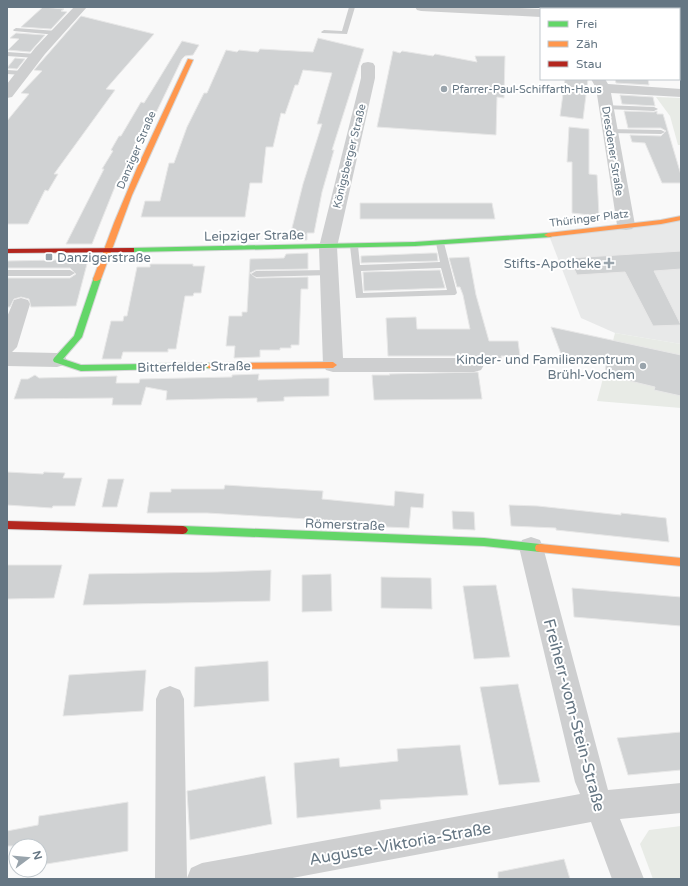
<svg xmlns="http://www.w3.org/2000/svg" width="688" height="886" font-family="'Varela Round',sans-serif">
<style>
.built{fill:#e8e9e9}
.green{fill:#e8ebe6}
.building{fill:#d0d2d3;stroke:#e8e8e8}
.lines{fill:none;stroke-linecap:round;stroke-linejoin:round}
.fast-casing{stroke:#d5d6d7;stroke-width:2}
.slow-casing{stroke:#d5d6d7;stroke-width:2}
.jam-casing{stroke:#d5d6d7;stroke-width:2}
.lane{fill:#cecfd0;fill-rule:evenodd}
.street{fill:#cecfd0;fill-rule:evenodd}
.fast{fill:#63d668;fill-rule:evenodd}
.slow{fill:#ff974d;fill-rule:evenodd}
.jam{fill:#b3261e;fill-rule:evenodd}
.poi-dot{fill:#99a4ac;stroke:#fff;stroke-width:1.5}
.labels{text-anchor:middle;stroke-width:4;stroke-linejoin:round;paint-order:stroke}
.far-poi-label{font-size:11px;fill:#657683;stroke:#fff;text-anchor:start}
.far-street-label{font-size:11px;fill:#657683;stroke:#fff}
.street-label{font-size:13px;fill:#657683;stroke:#fff}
.poi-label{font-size:13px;fill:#657683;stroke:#fff;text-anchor:end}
.near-street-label{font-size:16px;fill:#657683;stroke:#fff}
</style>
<rect width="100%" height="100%" fill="#f9f9f9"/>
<polygon class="built" points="681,220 681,344 615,333 581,318 550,238"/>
<g class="green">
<polygon points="656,97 681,98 681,145 678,145 670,116"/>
<polygon points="615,333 681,344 681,408 597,401"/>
<polygon points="681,826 681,879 653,879 640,844 649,830"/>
</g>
<g class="building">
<polygon points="43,7 64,9 61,11 67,12 51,29 21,27"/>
<polygon points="81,16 154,34 106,89 115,90 54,174 58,174 48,191 45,190 28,224 7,224 7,121 29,94 21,93 42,71 34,70"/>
<polygon points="16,33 45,35 30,52 8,50 19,39 10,38"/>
<polygon points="318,38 364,49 332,150 334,150 322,192 314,233 307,233 307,240 289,240 303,184 322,124 317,124 332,73 303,70 298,85 295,85 285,114 281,113 273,147 266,147 262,183 250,183 245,217 141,217 145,201 160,201 169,163 174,163 187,127 204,93 207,93 226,50 237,52 239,50 258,52 260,49 313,52"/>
<polygon points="182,41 199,45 193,55 185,56 182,59 154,117 116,184 92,244 66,244 104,169 102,169 113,151 111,150 119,136 121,136 141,102 144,103 154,87"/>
<polygon points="393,51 400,53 402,51 433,56 435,54 477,62 475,56 505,56 504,98 497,97 496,135 377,127"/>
<polygon points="15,58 25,59 17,69 7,68"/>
<polygon points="565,79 588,79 583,119 560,116"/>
<polygon points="615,79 648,79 649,85 616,83"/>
<polygon points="620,95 653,97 655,106 622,104"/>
<polygon points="624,111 654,112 657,111 657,114 663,114 681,175 681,183 662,183 645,143 632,142 630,135 661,136 666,131 661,128 628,128"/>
<polygon points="569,127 589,129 589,174 597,175 599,216 572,213 572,162 567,162"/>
<polygon points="360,203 492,203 495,219 360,219"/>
<polygon points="681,251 681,269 654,271 681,325 653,326 625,272 577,275 569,258"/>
<polygon points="308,253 308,269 256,270 250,273 256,278 308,277 308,289 301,289 299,345 291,345 291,348 280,348 280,350 260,350 260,357 234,358 235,346 226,346 229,316 242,316 242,312 247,312 250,259 284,258 286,254"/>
<polygon points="431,253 437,253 438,261 361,263 361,256"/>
<polygon points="469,257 476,295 489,341 518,341 520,356 501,356 502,362 484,362 481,359 474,356 388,356 386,318 416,317 417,329 470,329 463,295 460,287 457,287 449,258"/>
<polygon points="59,258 86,258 85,260 88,260 76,306 31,307 29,299 21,297 14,299 10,307 7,307 7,278 70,278 76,274 70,268 7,268 7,261 58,260"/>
<polygon points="150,264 193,264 193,266 205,266 201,293 194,293 193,296 185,296 176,349 168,349 168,352 123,352 121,359 102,359 111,321 123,321 124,316 127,316 137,267 150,267"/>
<polygon points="440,270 445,288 364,291 363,272"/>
<polygon points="551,327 681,355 681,396 654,390 655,387 605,375 606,364 590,361 564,362"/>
<polygon points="478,372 482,399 374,400 372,375 390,375 389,374"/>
<polygon points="259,374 258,380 329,378 329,396 284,397 284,401 257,402 257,398 166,400 167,391 146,387 141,405 112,405 113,398 14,399 21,379 28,379 35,375 39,378 117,376 116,383 139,383 140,379 232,377 232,375"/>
<polygon points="7,472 43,474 44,472 65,473 63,478 82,478 75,506 53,506 52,508 7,505"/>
<polygon points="108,479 124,479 117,507 102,507"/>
<polygon points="225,485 323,491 322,499 394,506 395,491 424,494 423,508 411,507 409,528 341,525 341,521 207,513 147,513 150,492 171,492 171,489 224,489"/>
<polygon points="509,505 538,506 621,515 621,513 666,518 669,542 556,530 556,528 511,526"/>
<polygon points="452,511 474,512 475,530 453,529"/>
<polygon points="7,565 62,565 54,598 7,599"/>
<polygon points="271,570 270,601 83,605 89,574 217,572"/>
<polygon points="331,574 332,611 302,612 302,575"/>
<polygon points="381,577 431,578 432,609 381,608"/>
<polygon points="496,585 510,657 474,659 463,586"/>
<polygon points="572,588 681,597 681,626 574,617"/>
<polygon points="268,661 269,701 194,707 195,667"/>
<polygon points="146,670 143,711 63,716 69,675"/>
<polygon points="518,684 540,782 499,785 480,687"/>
<polygon points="681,732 681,770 628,775 617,738"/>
<polygon points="460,745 468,795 380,800 381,809 297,818 294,763 339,758 340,767 398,761 397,749"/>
<polygon points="265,776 272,824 190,840 187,791"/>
<polygon points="128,802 128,851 40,865 40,846 7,846 7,831 38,825 39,816"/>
<polygon points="564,859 570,879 498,879 498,872"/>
</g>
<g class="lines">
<defs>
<g id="fast">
<polygon points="548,233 552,235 551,237 415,246 131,252 127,250 131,248 415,242"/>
<polygon points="94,277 97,277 101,279 82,337 63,359 81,365 210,363 213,364 214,366 213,368 81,371 54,362 53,360 54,358 74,336"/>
<polygon points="183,526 484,538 540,544 544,545 545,548 544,551 540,552 484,546 183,534 180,533 178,530 180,527"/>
</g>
<g id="slow">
<polygon points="188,59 193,60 132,195 101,279 97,281 94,281 93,279 114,223 137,168"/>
<polygon points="681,216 681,220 661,224 548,237 544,235 548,233 661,220"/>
<polygon points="333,362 337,365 333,368 210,369 206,366 210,363"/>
<polygon points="540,544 681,558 681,566 540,552 536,551 535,548 536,545"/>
</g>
<g id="jam">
<polygon points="131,248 134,248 134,252 7,253 7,249"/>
<polygon points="7,521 183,526 186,527 188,530 186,533 183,534 7,529"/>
</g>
</defs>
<use href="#fast" class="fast-casing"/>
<use href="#slow" class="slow-casing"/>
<use href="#jam" class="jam-casing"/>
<g class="lane">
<polygon points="349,7 355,7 347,34 322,33 321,32 324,30 342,31"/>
<polygon points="16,28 57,31 60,33 57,35 14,31 13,30"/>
<polygon points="7,52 36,54 39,56 36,58 7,56"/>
<polygon points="7,70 23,71 26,73 23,75 7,74"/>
<polygon points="603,105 654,107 658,109 654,111 606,109 603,109"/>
<polygon points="607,129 661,130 665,132 661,134 610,133 607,133"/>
<path d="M440,240L444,243L457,293L455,295L356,298L350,246L351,244H357L358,246L360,265L440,262L436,243ZM441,268L447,290L363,293L361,271Z"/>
<polygon points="7,270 70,270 75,273 70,276 7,276"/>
<polygon points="329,270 332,271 334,273 332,275 256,277 251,274 256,271"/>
</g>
<g class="street">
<polygon points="74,7 87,7 45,54 12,97 7,98 7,84 35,48"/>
<polygon points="415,7 497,7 541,9 541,17 421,11 417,10"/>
<rect x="679" y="16" width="2" height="8"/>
<polygon points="368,62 373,63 375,66 375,78 337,247 343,358 474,358 481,360 484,365 481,370 474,372 333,372 326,370 323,365 319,247 361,78 361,66 363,63"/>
<polygon points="591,79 605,79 608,84 681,89 681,97 611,93 635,225 632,229 626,230 620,229 617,225 596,88"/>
<polygon points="21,298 28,300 30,304 17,347 12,352 57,353 64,355 67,360 64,365 57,367 7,366 7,317 14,300"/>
<polygon points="531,537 540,540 543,547 608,790 681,783 681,813 620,819 644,879 612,879 591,822 287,879 155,879 156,699 160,690 170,686 180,690 184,699 187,878 191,868 202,863 580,794 575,782 519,547 522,540"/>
</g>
<use href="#fast" class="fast"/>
<use href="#slow" class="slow"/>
<use href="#jam" class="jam"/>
</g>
<g class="poi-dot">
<circle cx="444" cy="89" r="4"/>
<rect x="45" y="253" width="8" height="8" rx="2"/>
<path d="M607 257h4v4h4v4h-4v4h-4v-4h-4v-4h4z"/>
<circle cx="643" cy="366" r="4"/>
</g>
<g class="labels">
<g class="far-poi-label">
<text x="452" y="93">Pfarrer-Paul-Schiffarth-Haus</text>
</g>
<g class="far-street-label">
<text transform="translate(136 150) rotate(-67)" y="4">Danziger Straße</text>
<text transform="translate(613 151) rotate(81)" y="4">Dresdener Straße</text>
<text transform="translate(349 156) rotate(-76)" y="4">Königsberger Straße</text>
<text transform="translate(589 218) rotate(-7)" y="4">Thüringer Platz</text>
</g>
<g class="street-label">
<text transform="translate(254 235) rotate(-1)" y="5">Leipziger Straße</text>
<text transform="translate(194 366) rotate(-1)" y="5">Bitterfelder Straße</text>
<text transform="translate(345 524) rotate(2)" y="5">Römerstraße</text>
</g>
<g class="poi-label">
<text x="57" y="262" text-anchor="start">Danzigerstraße</text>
<text x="601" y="268">Stifts-Apotheke</text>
<text x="635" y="364">Kinder- und Familienzentrum<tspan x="635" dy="15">Brühl-Vochem</tspan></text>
</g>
<g class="near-street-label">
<text transform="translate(575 715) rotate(75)" y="6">Freiherr-vom-Stein-Straße</text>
<text transform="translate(400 843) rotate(-10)" y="6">Auguste-Viktoria-Straße</text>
</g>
</g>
<rect width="688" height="886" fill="none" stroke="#657683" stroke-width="16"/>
<rect x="540" y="8" width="140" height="72" fill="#ffffff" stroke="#c1c8cd"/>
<rect x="548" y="21" width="20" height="6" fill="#63d668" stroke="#c1c8cd"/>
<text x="576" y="28" font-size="12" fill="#657683">Frei</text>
<rect x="548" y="41" width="20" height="6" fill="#ff974d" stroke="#c1c8cd"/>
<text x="576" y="48" font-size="12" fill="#657683">Zäh</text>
<rect x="548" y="61" width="20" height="6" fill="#b3261e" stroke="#c1c8cd"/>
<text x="576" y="68" font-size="12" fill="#657683">Stau</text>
<g transform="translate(28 858) rotate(74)"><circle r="19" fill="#ffffff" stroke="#c1c8cd"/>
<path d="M0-3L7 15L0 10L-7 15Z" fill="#99a4ac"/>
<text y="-6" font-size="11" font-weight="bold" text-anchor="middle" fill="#657683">N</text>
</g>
</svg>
